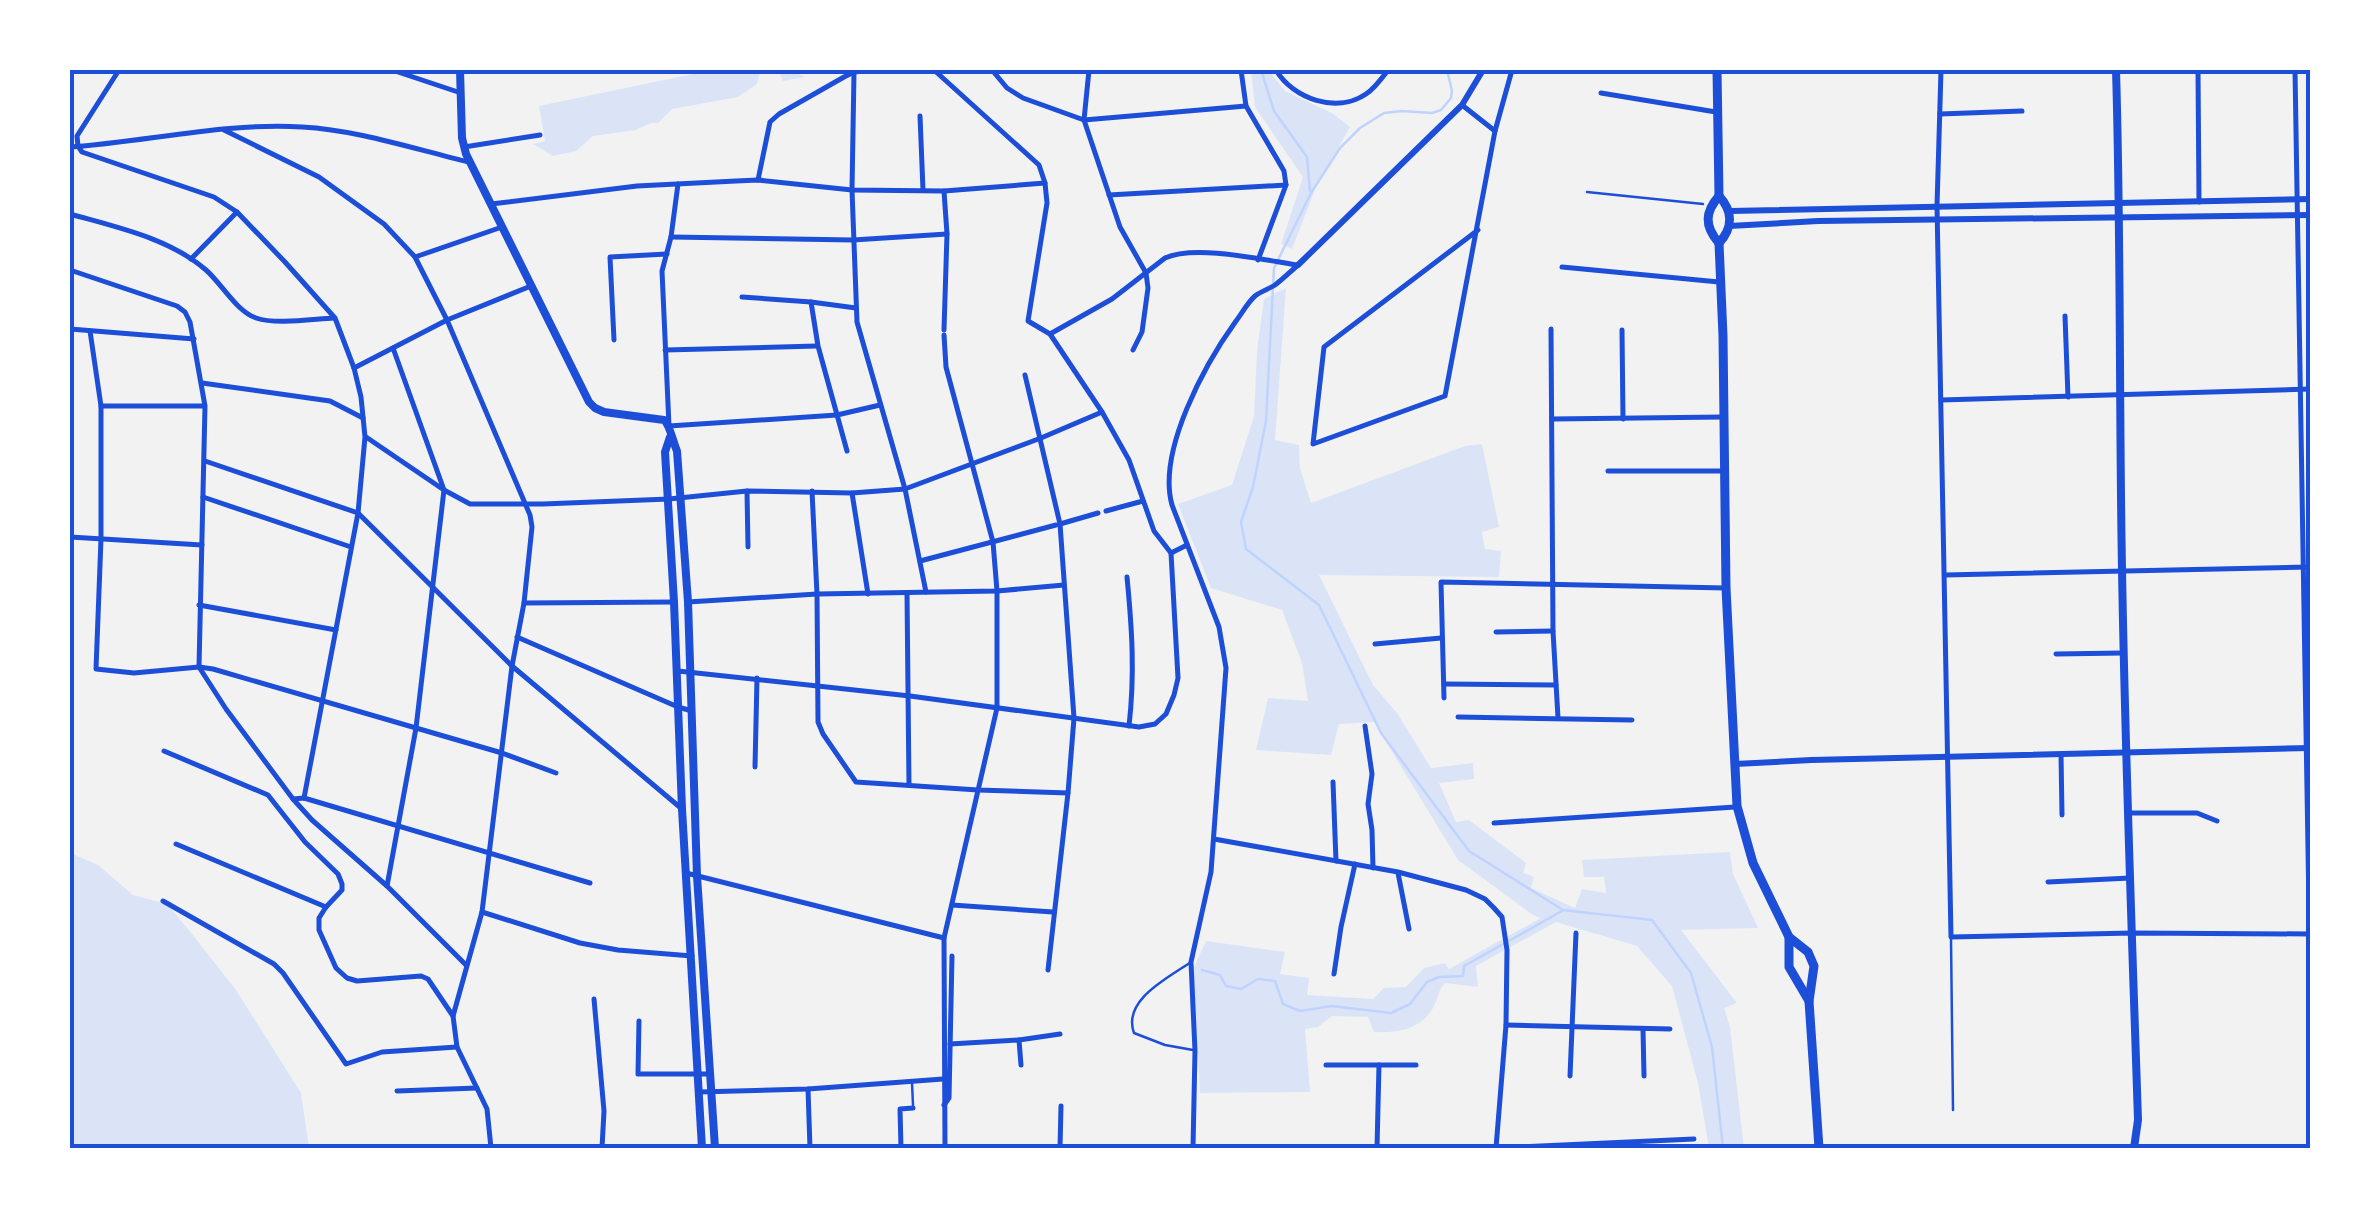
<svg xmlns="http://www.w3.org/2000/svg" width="2380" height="1218" font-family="'Asap Condensed',sans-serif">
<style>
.green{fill:#dbe4f7}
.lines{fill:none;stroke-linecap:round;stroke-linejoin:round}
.stream{stroke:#bfd3fe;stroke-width:2.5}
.service{stroke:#1d4ed8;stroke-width:2.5}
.minor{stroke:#1d4ed8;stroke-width:5}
.tertiary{stroke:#1d4ed8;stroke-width:6}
.secondary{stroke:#1d4ed8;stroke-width:8}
.primary{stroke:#1d4ed8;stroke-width:9}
.neatline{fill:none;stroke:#1d4ed8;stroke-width:4}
</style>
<rect width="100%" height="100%" fill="#f2f2f2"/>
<g class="green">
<polygon points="712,70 790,70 805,77 783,81 780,74 760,72 757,84 738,97 672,109 658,123 651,123 635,130 593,136 576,151 553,156 533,144 545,141 539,106"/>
<polygon points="1251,70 1268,70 1285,91 1332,113 1350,127 1316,187 1292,249 1281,244 1303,177 1255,107"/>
<path d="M1286,288L1275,440L1299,445L1300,468L1311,503L1465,446L1482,444L1499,527L1482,532L1485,549L1501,551L1499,577L1319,575L1373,685L1397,713L1431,768L1473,763L1474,779L1439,783L1456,822L1469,820L1526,863L1523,873L1534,877L1531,888L1575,908L1582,889L1606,893L1604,877H1584L1582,860L1730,852L1733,874L1758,928L1681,930L1737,1003L1724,1008L1730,1027L1744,1148H1709L1698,1083L1672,986L1637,946L1556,922L1476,966L1478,987L1445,983C1437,992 1439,997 1434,1006C1422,1030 1397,1033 1374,1032L1368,1017L1332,1016L1318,1027L1305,1029L1310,1092L1200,1093L1193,969L1206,941L1285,952L1280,974L1309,978L1307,995L1373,999L1384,988L1406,987L1424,968L1445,963L1449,969L1541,918L1533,915L1458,860L1374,722L1339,724L1331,755L1256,750L1268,698L1308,701L1302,663L1282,610L1211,588L1178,504L1232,485L1254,416L1257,351L1264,299Z"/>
<polygon points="70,853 98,865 133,895 167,904 188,929 236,990 301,1093 309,1148 70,1148"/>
</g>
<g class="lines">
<g class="stream">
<polyline points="1261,70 1274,111 1307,157 1310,191"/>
<polyline points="1447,70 1452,91 1451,98 1441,110 1432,113 1402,111 1384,113 1360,128 1340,148 1311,193 1274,268 1266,421 1253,487 1241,522 1246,549 1319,605 1381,733 1469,851 1563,910 1652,920 1691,973 1712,1047 1723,1148"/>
<polyline points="1202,970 1220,975 1226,986 1241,989 1258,979 1275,981 1283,1004 1300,1011 1332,1006 1391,1013 1410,1004 1427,982 1439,977 1463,976 1464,966 1562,911"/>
</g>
<g class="service">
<polyline points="1587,192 1703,204"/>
<polyline points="1951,939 1953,1110"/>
<path d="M1191,962C1168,978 1122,1000 1134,1033L1165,1045L1193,1050"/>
<polyline points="912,1083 913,1105"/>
</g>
<g class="minor">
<polyline points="392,70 461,93"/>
<polyline points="992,70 1007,88 1023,98 1084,120 1246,106"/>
<polyline points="1089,70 1084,120 1120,227 1146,273 1148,288 1142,332 1133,350"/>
<polyline points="1241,70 1246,106 1284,171 1286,185 1258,260"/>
<path d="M1276,70C1293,99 1337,114 1366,94C1375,88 1382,78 1388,70"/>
<polyline points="1941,70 1937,206 1951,937 2132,933 2310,934"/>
<polyline points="2198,70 2199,202"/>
<polyline points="2295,70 2310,969"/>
<polyline points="854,72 852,190 857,322 905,489 926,592"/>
<polyline points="1601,93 1716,112"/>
<polyline points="1462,105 1495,131"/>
<polyline points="1940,114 2022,111"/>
<polyline points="920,116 923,190"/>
<polyline points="224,130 319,177 384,224 415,257 447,320 530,515 532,527 524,603 512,666 482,912 453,1016 457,1047 487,1109 491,1148"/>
<polyline points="78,146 82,152 214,197 237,212 285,262 335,318 354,368 361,397 365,437 358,513 304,798"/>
<polyline points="78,146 77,136 119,70"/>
<path d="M70,147C146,142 226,122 302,127C358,130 414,149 469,162"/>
<polyline points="464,147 540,135"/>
<polyline points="758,180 770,122 779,114 844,77 854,72 872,70"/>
<polyline points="678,184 671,237 662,271 669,426 837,415 880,405"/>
<polyline points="944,191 947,234 944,330"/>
<polyline points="1109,195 1286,185"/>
<polyline points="491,204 637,186 736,181 758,180 852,190 944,191 1045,183"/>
<path d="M70,214C116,227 169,238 206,270C222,284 236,311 256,318C276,325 313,319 334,318"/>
<polyline points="1478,230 1324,347 1313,444 1445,396 1495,131 1512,70"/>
<polyline points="671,237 853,240 947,234"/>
<polyline points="415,257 502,227"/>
<polyline points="191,259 237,212"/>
<polyline points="1562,267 1719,282"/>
<polyline points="70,270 177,306 185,312 190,322 205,406 199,667"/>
<polyline points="742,297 811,302 856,308"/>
<polyline points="811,302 818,346 847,451"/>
<polyline points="2065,316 2068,397"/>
<polyline points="70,329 194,339"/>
<polyline points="1551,329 1553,631 1558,718"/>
<polyline points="1622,330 1623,419"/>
<polyline points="90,331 101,406 101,539 96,669 134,673 199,667 213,669 502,753 556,773"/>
<path d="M1050,334L1112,299L1165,258C1195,244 1264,260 1297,265"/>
<polyline points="944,335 946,367 993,542 997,591 997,708 944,938 945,1148"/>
<polyline points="614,340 610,257 667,254"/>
<polyline points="665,350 817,346"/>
<polyline points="354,368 447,320 531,286"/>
<polyline points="1025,375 1060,524 1074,718 1068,793 1048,970"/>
<polyline points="202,383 330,401 363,418"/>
<polyline points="1941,400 2310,389"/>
<polyline points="101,406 203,406"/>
<polyline points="1552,419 1723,417"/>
<polyline points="366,437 444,490 470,504 543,504 669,499 747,491 852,493 905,489 1041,438 1102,412"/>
<polyline points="205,461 358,513 512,666 682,809"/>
<polyline points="1608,471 1725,471"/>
<polyline points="747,491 748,547"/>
<polyline points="812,491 817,594 818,722 823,734 856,782 978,790 1068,793"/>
<polyline points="852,493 868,594"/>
<polyline points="203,497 351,547"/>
<polyline points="1106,511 1143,501"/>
<polyline points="1060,524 1098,513"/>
<polyline points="70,537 202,545"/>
<polyline points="1171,553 1187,545"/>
<polyline points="920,561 1056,525"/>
<polyline points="1945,575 2310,567"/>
<path d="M1127,577C1132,629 1135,674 1129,726"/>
<polyline points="907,593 909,785"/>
<polyline points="688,602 817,594 997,591 1064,585"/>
<polyline points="524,603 674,602"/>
<polyline points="199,605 336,630"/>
<polyline points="1496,632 1553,631"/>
<polyline points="517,637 678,707 692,711"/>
<polyline points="1375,644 1441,638"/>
<polyline points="2056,654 2123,653"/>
<polyline points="199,667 226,709 293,799 312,820 387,886 466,965"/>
<polyline points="678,671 910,696 1139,727 1155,724 1166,714 1174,695 1178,678 1171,553 1154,531 1129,460 1102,412 1050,334 1028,321 1047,203 1045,183 1039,165 934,70"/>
<polyline points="1444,684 1556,685"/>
<polyline points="1444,698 1441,582 1726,588"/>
<polyline points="1458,717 1632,720"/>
<polyline points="1365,726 1372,774 1368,804 1372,830 1373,868"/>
<polyline points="164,751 268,795 305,842 338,874 342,884 342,890 326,907 319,918 319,930 336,968 347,978 357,981 421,976 428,979 453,1016"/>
<polyline points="2061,754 2062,815"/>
<polyline points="755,767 757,678"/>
<polyline points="1333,782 1336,861"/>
<polyline points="293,799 304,798 590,883"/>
<polyline points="2128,813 2197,813 2217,821"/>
<polyline points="1494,823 1735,807"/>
<polyline points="1214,839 1398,872 1466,890 1485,899 1494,908 1502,917 1507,950 1506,1025 1496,1148"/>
<polyline points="176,844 326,907"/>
<polyline points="686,873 944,938"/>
<polyline points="1398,873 1409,929"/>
<polyline points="2048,882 2130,878"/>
<polyline points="387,886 416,728 444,490 393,348"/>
<polyline points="163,901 274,964 283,973 346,1064 382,1052 457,1047"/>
<polyline points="952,905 1053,912"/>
<polyline points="482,912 580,943 618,950 692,956"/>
<polyline points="1334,974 1341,927 1355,864"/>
<polyline points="594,999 604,1111 602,1148"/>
<polyline points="639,1021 638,1074 710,1074"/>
<polyline points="1506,1025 1670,1029"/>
<polyline points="1643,1029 1644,1076"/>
<polyline points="1019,1040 1060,1034"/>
<polyline points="950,1044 1019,1040 1021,1065"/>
<polyline points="1326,1065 1379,1065 1377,1148"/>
<polyline points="1379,1065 1416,1065"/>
<polyline points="1570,1076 1576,933"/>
<polyline points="808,1089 810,1148"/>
<polyline points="397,1091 477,1088"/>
<polyline points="699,1092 808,1089 943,1079"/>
<polyline points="944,1105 949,1098 952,956"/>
<polyline points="901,1148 900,1109 913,1108"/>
<polyline points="1060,1148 1061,1106"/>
<path d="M1193,1148L1195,1051L1191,962L1211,872L1226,668L1219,627L1172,505C1157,451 1205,364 1236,321C1242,313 1248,302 1255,296C1261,291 1269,289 1275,285C1283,279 1291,271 1298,265"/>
<polyline points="1496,1148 1694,1139"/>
</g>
<g class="tertiary">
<polyline points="1730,211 2310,199"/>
<polyline points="1729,226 1818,221 2310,215"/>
<polyline points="1298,265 1462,105 1483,70"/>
<polyline points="1735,764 1811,760 2310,748"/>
</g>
<g class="secondary">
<path d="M460,70L462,138L466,154L589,402L595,408L604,412L664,420C670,425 673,442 677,451L688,602L697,876L715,1148"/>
<path d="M2116,70C2121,236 2119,402 2122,569C2125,753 2132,936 2138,1120L2134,1148"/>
<polyline points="670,437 665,452 674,602 682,809 702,1148"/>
</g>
<g class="primary">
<polyline points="1717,70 1719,196"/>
<polyline points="1719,243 1723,336 1726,588 1737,806 1753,863 1789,937 1808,952 1814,966 1809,1001 1819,1148"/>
<path d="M1719,243C1704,226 1705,212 1719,196"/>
<path d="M1719,243C1733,228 1733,211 1719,196"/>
<polyline points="1789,937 1789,967 1809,1001"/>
</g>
</g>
<rect width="2380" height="1218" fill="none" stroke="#ffffff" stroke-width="145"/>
<rect x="72" y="72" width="2236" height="1074" class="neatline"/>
</svg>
